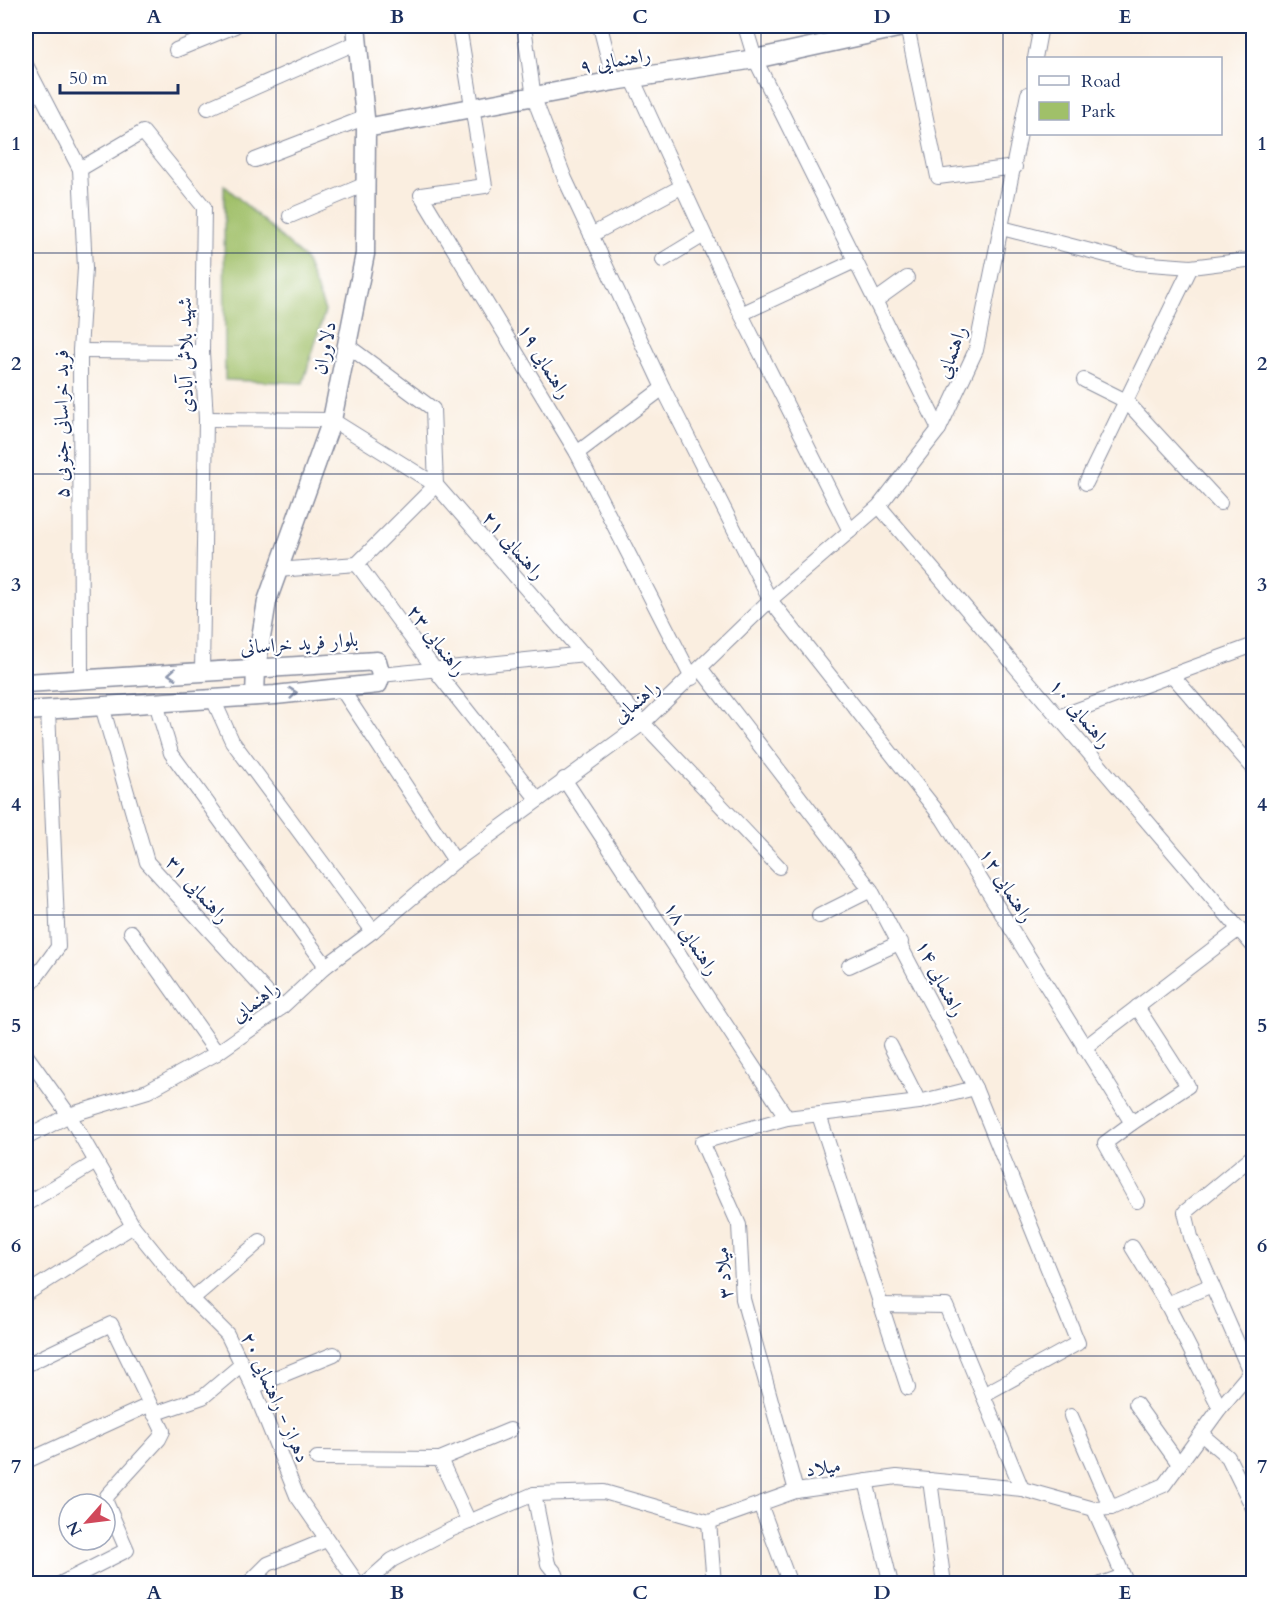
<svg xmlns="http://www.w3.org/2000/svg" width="1279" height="1609" font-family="Cardo,Amiri,serif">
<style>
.green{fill:#a0c069;stroke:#5e7864;stroke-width:1.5}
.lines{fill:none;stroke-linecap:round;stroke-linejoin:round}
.street-casing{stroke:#8a8e9f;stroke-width:16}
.secondary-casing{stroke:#8a8e9f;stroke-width:21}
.street{stroke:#fff;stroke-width:14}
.secondary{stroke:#fff;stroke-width:18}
.oneway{stroke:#8d97ae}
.grid{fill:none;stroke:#1b2f5e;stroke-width:1.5;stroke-opacity:0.55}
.labels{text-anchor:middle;stroke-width:4.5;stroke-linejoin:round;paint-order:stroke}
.street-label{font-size:20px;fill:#1b2f5e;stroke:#fff}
.neatline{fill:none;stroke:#1b2f5e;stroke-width:2}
.grid-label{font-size:20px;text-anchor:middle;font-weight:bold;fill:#1b2f5e}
</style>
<rect width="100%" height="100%" fill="#fff"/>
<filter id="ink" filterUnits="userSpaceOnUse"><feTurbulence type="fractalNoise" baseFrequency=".0167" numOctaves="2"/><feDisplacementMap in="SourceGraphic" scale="12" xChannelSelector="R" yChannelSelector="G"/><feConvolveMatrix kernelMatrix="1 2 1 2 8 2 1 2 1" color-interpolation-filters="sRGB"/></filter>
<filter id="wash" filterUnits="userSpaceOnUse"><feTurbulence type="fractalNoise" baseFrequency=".008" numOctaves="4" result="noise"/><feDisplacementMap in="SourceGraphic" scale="24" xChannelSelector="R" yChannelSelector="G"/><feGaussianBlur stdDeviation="1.35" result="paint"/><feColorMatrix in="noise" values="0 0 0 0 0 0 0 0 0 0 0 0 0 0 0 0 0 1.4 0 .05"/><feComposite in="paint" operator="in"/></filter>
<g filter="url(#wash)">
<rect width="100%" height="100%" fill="#faeee0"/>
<polygon class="green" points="224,185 305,259 325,311 303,383 225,380"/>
</g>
<g filter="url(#ink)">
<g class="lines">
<defs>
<g id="street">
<polyline points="459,26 485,186 421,195 577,453 692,678"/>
<polyline points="524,26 534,98 565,179 663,388 770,600 943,819 1132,1123 1105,1143 1137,1201"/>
<polyline points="600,26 614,81"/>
<polyline points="745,26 755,59 939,429"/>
<polyline points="907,26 938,177 1015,167"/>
<polyline points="176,50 235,26"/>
<polyline points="1035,58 1041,26"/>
<polyline points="26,65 80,169 85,268 80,351 81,679"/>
<polyline points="633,80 741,314 850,531"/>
<polyline points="208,108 358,42"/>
<polyline points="255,160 364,118"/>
<polyline points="80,169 143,132 204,207 202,352 206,419 202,672"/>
<polyline points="290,216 366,184"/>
<polyline points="1002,228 1137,263 1191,267 1254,259"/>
<polyline points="591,235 681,187"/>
<polyline points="663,260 704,235"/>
<polyline points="875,301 907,278"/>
<polyline points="741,314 855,261"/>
<polyline points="348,346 433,409 436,485 357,564"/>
<polyline points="80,351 202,352"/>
<polyline points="1084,380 1126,401 1220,503"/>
<polyline points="206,419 332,420 436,485 643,723 779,867"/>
<polyline points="577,453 663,388"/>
<polyline points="1086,483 1191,267"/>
<polyline points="879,506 1254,947"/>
<polyline points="357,564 435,670 538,800"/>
<polyline points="277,570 357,564"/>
<polyline points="701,669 871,890 975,1088 1078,1343 983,1395"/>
<polyline points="381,675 585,654"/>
<polyline points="1172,675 1254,769"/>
<polyline points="341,688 455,861"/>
<polyline points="213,699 232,741 373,931"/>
<polyline points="156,703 171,753 326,966"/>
<polyline points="102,706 147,862 281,1008"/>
<polyline points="1058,717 1254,645"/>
<polyline points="564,779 787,1118"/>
<polyline points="819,916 871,890"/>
<polyline points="131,932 217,1053"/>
<polyline points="849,966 901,942"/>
<polyline points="26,991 58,947 48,710"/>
<polyline points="890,1045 919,1102"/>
<polyline points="1084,1048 1239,929"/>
<polyline points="26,1055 69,1115 133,1226 192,1299 227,1334 253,1387 297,1496 358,1584"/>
<polyline points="819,1115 908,1388"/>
<polyline points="1132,1123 1188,1086 1137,1007"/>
<polyline points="26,1138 69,1115 148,1091 217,1053 281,1008 326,966 373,931 455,861 643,723 770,600 879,506 939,429 976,350 1028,94"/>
<polyline points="26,1204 96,1162"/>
<polyline points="1132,1247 1167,1304 1220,1408"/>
<polyline points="26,1294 133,1226"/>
<polyline points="192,1299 260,1241"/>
<polyline points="1167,1304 1212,1285"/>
<polyline points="880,1305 946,1306 1022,1489"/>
<polyline points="26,1365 111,1324 163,1431 159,1439 107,1496 106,1502 127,1550 60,1584"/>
<polyline points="1250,1372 1191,1237 1185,1212 1254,1155"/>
<polyline points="253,1387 334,1354"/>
<polyline points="1136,1404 1179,1464"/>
<polyline points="154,1414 203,1397 242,1364"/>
<polyline points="1071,1416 1111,1508"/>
<polyline points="1201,1434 1228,1457 1254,1510"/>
<polyline points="317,1458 440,1459 510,1430"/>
<polyline points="440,1459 469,1522"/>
<polyline points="27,1461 149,1405"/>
<polyline points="930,1480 944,1584"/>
<polyline points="866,1481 891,1584"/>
<polyline points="796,1491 743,1299 739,1225 702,1142 787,1118 919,1102 975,1088"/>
<polyline points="534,1494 548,1564 556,1574 559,1584"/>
<polyline points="760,1504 790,1584"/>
<polyline points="1094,1509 1127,1584"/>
<polyline points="709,1522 714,1584"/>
<polyline points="248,1584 268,1564 326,1540"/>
<polyline points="365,1584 392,1560 450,1530 534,1494 604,1492 709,1522 796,1491 897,1477 1022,1489 1094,1509 1111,1508 1164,1485 1220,1408 1254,1368"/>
<polyline points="1101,1584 1123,1576"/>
</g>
<g id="secondary">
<polyline points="366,128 614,81 755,59 907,26"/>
<polyline points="26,683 377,661 381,675 378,684 275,695 26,711"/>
<polyline points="255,696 256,668 267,601 332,420 365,254 366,128 356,26"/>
</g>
</defs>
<use href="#street" class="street-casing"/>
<use href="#secondary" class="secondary-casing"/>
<use href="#street" class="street"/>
<use href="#secondary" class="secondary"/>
</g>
<defs><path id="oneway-chevron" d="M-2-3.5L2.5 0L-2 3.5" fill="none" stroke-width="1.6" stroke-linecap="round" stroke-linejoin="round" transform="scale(1.5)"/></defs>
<g class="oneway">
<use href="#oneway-chevron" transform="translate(172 674) rotate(176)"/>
<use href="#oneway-chevron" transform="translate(293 693) rotate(-6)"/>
</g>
</g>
<path class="grid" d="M276,26V1584M518,26V1584M761,26V1584M1003,26V1584M26,253H1254M26,474H1254M26,694H1254M26,915H1254M26,1135H1254M26,1356H1254"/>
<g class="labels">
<g class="street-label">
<text transform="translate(615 60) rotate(-10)" y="7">راهنمایی ۹</text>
<text transform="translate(324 348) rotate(-79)" y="7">دلاوران</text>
<text transform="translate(951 352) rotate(-70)" y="7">راهنمایی</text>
<text transform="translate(185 355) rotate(-91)" y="7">شهید بلاش آبادی</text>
<text transform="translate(545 361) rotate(59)" y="7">راهنمایی ۱۹</text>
<text transform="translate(61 424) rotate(-90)" y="7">فرید خراسانی جنوبی ۵</text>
<text transform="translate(514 545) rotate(49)" y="7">راهنمایی ۲۱</text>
<text transform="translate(437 640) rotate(53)" y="7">راهنمایی ۲۳</text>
<text transform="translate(299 643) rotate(-4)" y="7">بلوار فرید خراسانی</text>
<text transform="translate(636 701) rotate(-40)" y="7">راهنمایی</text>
<text transform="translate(1081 713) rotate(50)" y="7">راهنمایی ۱۰</text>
<text transform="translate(1007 885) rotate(58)" y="7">راهنمایی ۱۲</text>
<text transform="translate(198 889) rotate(48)" y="7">راهنمایی ۳۱</text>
<text transform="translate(692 938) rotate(57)" y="7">راهنمایی ۱۸</text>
<text transform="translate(941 978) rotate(63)" y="7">راهنمایی ۱۴</text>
<text transform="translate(255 1001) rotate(-37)" y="7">راهنمایی</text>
<text transform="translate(723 1273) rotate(-95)" y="7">میلاد ۳</text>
<text transform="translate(276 1397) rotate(66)" y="7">دهراز - راهنمایی ۲۰</text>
<text transform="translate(823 1467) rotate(-8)" y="7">میلاد</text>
</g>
</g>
<rect width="1279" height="1609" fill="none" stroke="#fff" stroke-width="66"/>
<rect x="1027" y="57" width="195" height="78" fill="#ffffff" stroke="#a4acbf" stroke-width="1.5"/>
<rect x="1039" y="76" width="30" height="9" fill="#ffffff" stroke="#a4acbf" stroke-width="1.5"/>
<text x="1081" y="87" font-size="18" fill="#1b2f5e">Road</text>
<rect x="1039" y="102" width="30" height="18" fill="#a0c069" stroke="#a4acbf" stroke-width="1.5"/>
<text x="1081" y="117" font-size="18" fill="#1b2f5e">Park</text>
<g transform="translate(87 1522) rotate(242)"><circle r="28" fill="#ffffff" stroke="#a4acbf" stroke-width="1.5"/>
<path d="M0-4.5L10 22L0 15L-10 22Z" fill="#d1495b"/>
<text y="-9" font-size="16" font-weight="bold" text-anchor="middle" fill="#1b2f5e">N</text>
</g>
<path d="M60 84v9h118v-9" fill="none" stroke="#1b2f5e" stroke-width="3"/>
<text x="69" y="84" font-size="18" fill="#1b2f5e" stroke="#ffffff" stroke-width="4.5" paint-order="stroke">50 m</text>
<rect x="33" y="33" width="1213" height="1543" class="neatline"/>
<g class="grid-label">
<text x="154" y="23">A</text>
<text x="397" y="23">B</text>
<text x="640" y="23">C</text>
<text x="882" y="23">D</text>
<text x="1125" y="23">E</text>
<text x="16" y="150">1</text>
<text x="1262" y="150">1</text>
<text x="16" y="370">2</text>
<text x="1262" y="370">2</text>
<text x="16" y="591">3</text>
<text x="1262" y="591">3</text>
<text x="16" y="811">4</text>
<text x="1262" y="811">4</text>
<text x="16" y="1032">5</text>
<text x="1262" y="1032">5</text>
<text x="16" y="1252">6</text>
<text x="1262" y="1252">6</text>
<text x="16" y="1473">7</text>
<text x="1262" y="1473">7</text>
<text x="154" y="1599">A</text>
<text x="397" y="1599">B</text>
<text x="640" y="1599">C</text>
<text x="882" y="1599">D</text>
<text x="1125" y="1599">E</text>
</g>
</svg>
